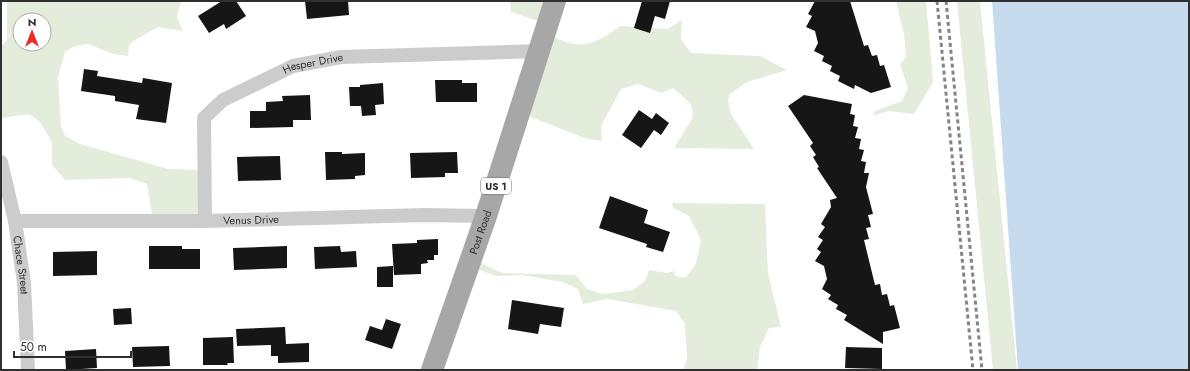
<svg xmlns="http://www.w3.org/2000/svg" width="1190" height="371" font-family="Jost,sans-serif">
<style>
.green{fill:#e4eddc}
.water{fill:#c7dbee}
.building{fill:#161616}
.lines{fill:none;stroke-linecap:round;stroke-linejoin:round}
.street{stroke:#ccc;stroke-width:14}
.primary{stroke:#a7a7a7;stroke-width:22}
.rail{stroke:#848484;stroke-width:3;stroke-dasharray:4 3;stroke-linecap:butt}
.labels{text-anchor:middle;stroke-width:4;stroke-linejoin:round;paint-order:stroke}
.shield{fill:#fff;stroke:#6d6d6d;stroke-width:1}
.shield-label{font-size:10px;font-weight:bold;fill:#2f2f2f}
.street-label{font-size:11px;fill:#2f2f2f;stroke:#fff}
</style>
<rect width="100%" height="100%" fill="#fff"/>
<g class="green">
<polygon points="7,1 181,1 177,17 183,31 158,27 132,42 129,45 128,56 113,54 88,44 75,46 65,52 58,77 61,126 65,136 80,144 168,169 202,170 202,220 153,221 147,184 130,178 65,180 52,165 52,142 40,122 29,114 1,118 1,47 20,23 20,44 44,44 44,20 20,20 20,22 7,38"/>
<polygon points="510,1 551,1 544,23 511,12"/>
<polygon points="896,1 926,1 933,82 914,114 888,111 873,116 875,111 902,101 908,88 900,64 906,57 904,34"/>
<polygon points="957,1 980,1 1017,370 993,370"/>
<path d="M682,20L681,39L691,53L760,56L787,70L747,82L730,94L728,100L731,114L754,149L674,148L693,117L691,104L673,88L661,93L638,84L621,89L601,126L602,141L587,139L523,114L546,33C555,37 565,43 575,44C589,47 610,35 620,26L668,29Z"/>
<polygon points="672,203 765,204 768,273 781,327 769,328 760,347 757,370 683,370 687,359 685,324 676,311 607,299 583,304 578,289 563,282 522,275 496,276 469,266 475,260 502,273 576,275 587,289 603,294 633,290 645,281 649,270 667,273 674,271 675,276 685,278 696,264 701,240 689,216 673,208"/>
</g>
<polygon class="water" points="992,1 1189,1 1189,370 1018,370"/>
<g class="building">
<polygon points="222,1 236,1 246,16 226,29 224,24 209,33 198,16"/>
<polygon points="305,1 348,1 349,15 307,19"/>
<polygon points="642,1 670,1 665,19 655,16 650,33 634,28"/>
<polygon points="815,1 850,1 864,46 868,45 872,56 877,55 880,66 884,65 891,87 871,93 855,85 854,89 838,81 840,76 830,71 832,66 822,61 824,56 814,51 818,43 815,31 806,27 812,16 808,14"/>
<polygon points="84,69 98,71 97,76 142,83 143,78 172,83 166,123 136,119 139,105 115,101 115,96 81,91"/>
<polygon points="435,80 462,80 462,83 477,83 477,102 436,102"/>
<polygon points="383,83 384,104 375,105 376,115 362,116 361,106 350,106 349,87 360,87 360,85"/>
<polygon points="310,95 311,120 293,120 293,127 250,128 250,111 266,111 266,102 283,101 282,96"/>
<polygon points="804,95 852,104 850,114 855,115 853,126 858,127 855,138 861,139 859,149 864,150 861,161 866,162 864,173 869,173 866,187 873,214 868,215 871,227 866,228 869,239 864,240 875,285 880,284 882,295 887,294 890,306 894,305 900,328 883,332 883,344 844,320 847,315 836,309 838,305 828,299 831,295 822,289 827,279 824,266 815,261 821,252 817,249 823,240 818,237 825,227 821,224 831,207 830,200 837,198 817,168 819,167 813,157 816,155 810,146 813,143 788,106"/>
<polygon points="639,110 652,119 656,113 669,123 661,135 654,130 641,148 622,135"/>
<polygon points="325,152 342,152 342,154 365,153 365,175 355,176 355,179 326,180"/>
<polygon points="457,152 458,173 445,173 445,177 411,178 410,153"/>
<polygon points="280,156 281,180 238,181 237,157"/>
<polygon points="610,196 648,210 644,223 670,232 663,252 646,247 647,244 599,228"/>
<polygon points="438,239 438,255 434,255 434,260 427,260 428,263 421,264 421,274 394,275 392,244 417,243 417,240"/>
<polygon points="149,246 182,246 182,249 200,249 200,269 149,269"/>
<polygon points="287,246 287,268 234,270 233,248"/>
<polygon points="340,246 341,252 356,251 357,267 315,269 314,247"/>
<polygon points="97,251 97,275 53,276 53,252"/>
<polygon points="393,266 393,287 377,287 377,267"/>
<polygon points="512,300 564,308 561,327 540,324 538,334 508,329"/>
<polygon points="131,308 132,324 114,325 113,309"/>
<polygon points="386,319 401,324 392,349 365,340 370,326 382,330"/>
<polygon points="285,327 286,344 309,343 309,362 278,363 278,356 271,356 271,345 237,346 236,329"/>
<polygon points="233,337 234,363 227,363 228,365 203,365 203,338"/>
<polygon points="169,346 170,366 133,367 132,347"/>
<polygon points="846,347 882,348 882,369 845,368"/>
<polygon points="96,349 97,368 66,370 65,351"/>
</g>
<g class="lines">
<g class="street">
<path id="s1" d="M1,162L15,221L24,283L28,370"/>
<path id="s2" d="M15,221H205L423,215L486,216"/>
<path id="s3" d="M205,221L204,118L223,100L293,66L341,57L539,51"/>
</g>
<path class="primary" id="s4" d="M432,370L486,216L555,1"/>
<g class="rail">
<polyline points="937,1 973,370"/>
<polyline points="946,1 982,370"/>
</g>
</g>
<g class="labels">
<rect class="shield" x="481" y="178" width="30" height="16" rx="3"/>
<g class="shield-label">
<text x="496" y="190">US 1</text>
</g>
<g class="street-label">
<text dy="4" stroke="none"><textPath href="#s3" startOffset="227">Hesper Drive</textPath></text>
<text dy="4" stroke="none"><textPath href="#s2" startOffset="236">Venus Drive</textPath></text>
<text dy="4" stroke="none"><textPath href="#s4" startOffset="146">Post Road</textPath></text>
<text dy="4" stroke="none"><textPath href="#s1" startOffset="105">Chace Street</textPath></text>
</g>
</g>
<rect width="1190" height="371" fill="none" stroke="#2f2f2f" stroke-width="4"/>
<g transform="translate(32 32)"><circle r="19" fill="#ffffff" stroke="#acacac"/>
<path d="M0-3L7 15L0 10L-7 15Z" fill="#f02b27"/>
<text y="-6" font-size="11" font-weight="bold" text-anchor="middle" fill="#2f2f2f">N</text>
</g>
<path d="M14 351v6h117v-6" fill="none" stroke="#2f2f2f" stroke-width="2"/>
<text x="20" y="351" font-size="12" fill="#2f2f2f" stroke="#ffffff" stroke-width="3" paint-order="stroke">50 m</text>
</svg>
